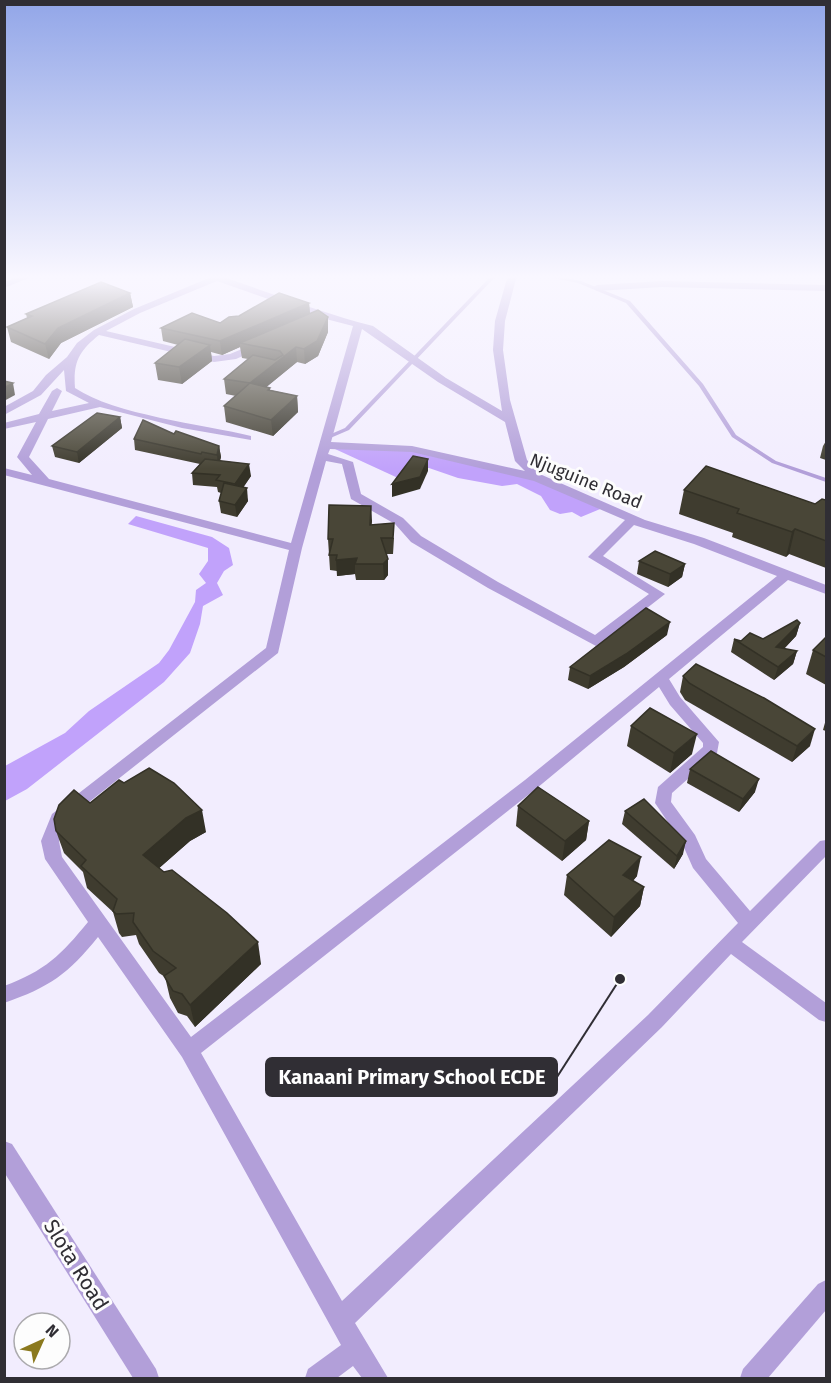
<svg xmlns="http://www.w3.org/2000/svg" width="831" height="1383" font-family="'Fira Sans',sans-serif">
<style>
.forest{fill:#c1a2fb}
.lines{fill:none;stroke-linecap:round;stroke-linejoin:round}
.lane{fill:#b29fd9;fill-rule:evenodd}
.street{fill:#b29fd9;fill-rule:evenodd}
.wall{fill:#3f3c2f}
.shaded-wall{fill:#333126}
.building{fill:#494637;stroke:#333126;stroke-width:1.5}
.labels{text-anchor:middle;stroke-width:6;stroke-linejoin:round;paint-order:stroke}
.street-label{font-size:18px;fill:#302e34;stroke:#fdfdfd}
.near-street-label{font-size:21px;fill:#302e34;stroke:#fdfdfd}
.leader{fill:none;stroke:#302e34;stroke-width:2}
.callout-dot{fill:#302e34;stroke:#fdfdfd;stroke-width:2}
.callout{fill:#302e34;stroke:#302e34;stroke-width:2}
.callout-label{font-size:20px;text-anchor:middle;font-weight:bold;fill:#fff}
</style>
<rect width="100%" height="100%" fill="#f2edfe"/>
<g class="forest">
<polygon points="372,445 412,449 538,478 605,507 581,517 572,512 560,514 550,510 541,496 517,484 502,486 458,478 429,468 413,468 398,478 335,449"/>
<polygon points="136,516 212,537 229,548 233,565 224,571 217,583 223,595 203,606 200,624 190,653 164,682 27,789 5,801 5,766 65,733 89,711 159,663 169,650 195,602 196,590 206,583 199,574 208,561 208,548 128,524"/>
</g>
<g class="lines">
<g class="lane">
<polygon points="492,275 497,275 349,430 328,439 324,439 324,437 345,428"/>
<polygon points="538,275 549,275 581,281 630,301 703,384 736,435 776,461 826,478 826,482 772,463 732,437 699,386 626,303 578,283"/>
</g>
<g class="street">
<polygon points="23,275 36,275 4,288 4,282"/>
<path d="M205,275H218C270,293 323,313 373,326L446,378L502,411L493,350L495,321L508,275H517L505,321L503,350L510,400L527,460L542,475L645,520L704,538L826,585V594L788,580L669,679L680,697L719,742L717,753L672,793L671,802L695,835L706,859L750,911L820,841L826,840V856L742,942L826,1003V1022L819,1020L731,954L662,1027L355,1323L388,1378H362L353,1366L337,1378H305L308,1369L341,1345L182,1057L98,937C68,974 50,987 4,1003V986C45,971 61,955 88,922L45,859L41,841L52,814L266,648L289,550L4,475V468L32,475L17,457L36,422L4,429V423L39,414L52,391L57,388L62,391L52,411L89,403L66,391L64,370L41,395L4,415V407L33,391L46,375L67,357L77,343L94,330L134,309L209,278ZM217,281L322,318L353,326L291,543L49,479L29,457L48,419L100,407L182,428L251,440V436C202,424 115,415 75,388C73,362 79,351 99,335L214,362L236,359L263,347L264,345L259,342L230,354L214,356L106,331L140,313ZM362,329L438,382L505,422L515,461L525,471L412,446L331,442ZM330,449L412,452L534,481L625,520L588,557L649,594L595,635L498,582L421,536L403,518L361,494L353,462L328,454ZM326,461L342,464L351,499L395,524L411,542L488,588L596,646L601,644L665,594L603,556L634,525L694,544L777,576L525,780L191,1037L62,857L59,841L65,821L278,653L302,548ZM659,687L670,705L703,743V747L658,787L655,803L682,843L693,868L738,923L648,1015L342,1301L201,1053L537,788Z"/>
<polygon points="822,275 826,275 826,279 823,278"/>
<polygon points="662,281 826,285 826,291 662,287 597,291 592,288 597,285"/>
<polygon points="4,1141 12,1144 156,1369 159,1378 133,1378 4,1172"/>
<polygon points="826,1280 826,1310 768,1378 740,1378 743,1369 818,1284"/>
</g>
</g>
<g class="wall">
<polygon points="130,293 133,307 61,343 49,359 11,342 7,327 27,318 26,314"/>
<polygon points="309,303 310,313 328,332 318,356 305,364 297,362 266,387 270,388 270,390 297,396 298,412 273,436 226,422 224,406 236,396 226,394 224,379 248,359 242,358 240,347 222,355 211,352 212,361 182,384 158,380 155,363 178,345 163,341 161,328 220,323 239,316"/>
<polygon points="120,417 122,428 79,463 55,457 52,446"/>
<polygon points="174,434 219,446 221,457 220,461 251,476 243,487 248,501 237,517 221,513 219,501 221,493 218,492 217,487 193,485 192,473 200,464 135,450 134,439"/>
<polygon points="826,441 826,460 820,458 823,446"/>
<polygon points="684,490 815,504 826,500 826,568 789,554 786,557 732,537 733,533 679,514"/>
<polygon points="372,521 371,525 394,538 393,554 386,554 388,559 388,575 384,580 356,580 355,574 337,576 337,571 330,570 328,539"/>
<polygon points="639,561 685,564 682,577 668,587 637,574"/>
<polygon points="800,623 796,636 784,649 797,651 793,664 774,680 731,652 734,639 741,641 763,639"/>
<polygon points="667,635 624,667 588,689 568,680 570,667"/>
<polygon points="826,637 826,685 806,674 813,650"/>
<polygon points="683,676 810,746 792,762 685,700 680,692"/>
<polygon points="826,719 826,731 823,730"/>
<polygon points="631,726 692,754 670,773 627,746"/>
<polygon points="690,769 755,792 739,812 687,783"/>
<polygon points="124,783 206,832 190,841 159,868 261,964 195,1027 187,1016 178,1013 170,998 165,977 159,973 139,944 136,935 122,937 119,933 113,912 87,888 83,872 64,853 56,831 90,803"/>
<polygon points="518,806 589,821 586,840 562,861 516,826"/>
<polygon points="625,811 683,854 674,869 622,824"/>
<polygon points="567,875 637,876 633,881 644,887 640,906 611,937 564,895"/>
</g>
<g class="shaded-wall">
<polygon points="130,293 133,307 61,343 49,359 45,344 58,328"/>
<polygon points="309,303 310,316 240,343 240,347 222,355 220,341"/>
<polygon points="328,317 328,332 318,356 305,364 304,349"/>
<polygon points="210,345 212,361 182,384 179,367"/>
<polygon points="296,347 297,362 252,399 250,383"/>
<polygon points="13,383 15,395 4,401 4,388"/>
<polygon points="297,396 298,412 273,436 271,420"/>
<polygon points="120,417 122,428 79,463 77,452"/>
<polygon points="219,446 221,457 218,466 217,455"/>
<polygon points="428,459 428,471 420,489 392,497 392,484"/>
<polygon points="249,464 251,476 237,497 235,484"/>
<polygon points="247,488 248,501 237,517 235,505"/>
<polygon points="371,506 372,521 370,541 370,525"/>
<polygon points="795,529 789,554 786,557 792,532"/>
<polygon points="357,558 355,564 355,574 337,576 336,560"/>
<polygon points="388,559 388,575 384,580 383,564"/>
<polygon points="685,564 682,577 668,587 670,574"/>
<polygon points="670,622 667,635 624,667 588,689 590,676"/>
<polygon points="800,623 796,636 773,660 776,647"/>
<polygon points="797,651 793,664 774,680 778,667"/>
<polygon points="815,729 810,746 792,762 797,746"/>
<polygon points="697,734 692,754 670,773 674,753"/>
<polygon points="759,779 755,792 739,812 743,799"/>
<polygon points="202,810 206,832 190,841 148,878 143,855 186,818"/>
<polygon points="589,821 586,840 562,861 565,841"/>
<polygon points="686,841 683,854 674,869 677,856"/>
<polygon points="641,857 637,876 619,895 623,875"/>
<polygon points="644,887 640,906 611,937 614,917"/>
<polygon points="258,942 261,964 195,1027 190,1005"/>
</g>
<g class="building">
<polygon points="101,282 130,293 58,328 45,344 7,327 32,316 26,314"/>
<polygon points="279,293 309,303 220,341 161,328 192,313 220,323 229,317 239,316"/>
<polygon points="318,310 328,317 317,341 304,349 296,347 250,383 224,379 253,355 275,360 283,355 280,351 240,343"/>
<polygon points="185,339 210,345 179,367 155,363"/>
<polygon points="4,381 13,383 4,388"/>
<polygon points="250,383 270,388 268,390 297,396 271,420 224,406"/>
<polygon points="97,413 120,417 77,452 52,446"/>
<polygon points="143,420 174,434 176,431 219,446 217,455 202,452 201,454 134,439"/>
<polygon points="413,456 428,459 420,477 392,484"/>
<polygon points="205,459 249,464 235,484 216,480 220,475 192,473"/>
<polygon points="706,466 815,504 822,499 826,500 826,541 795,529 792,532 737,513 739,509 684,490"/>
<polygon points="224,483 247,488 235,505 219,501"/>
<polygon points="329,505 371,506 370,525 394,523 393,538 381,538 388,559 383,564 355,564 357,558 336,560 337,555 329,555 333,539 328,539"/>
<polygon points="655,551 685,564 670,574 639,561"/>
<polygon points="646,608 670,622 626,654 590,676 570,667"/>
<polygon points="797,620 800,623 776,647 797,651 778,667 734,639 741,641 750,633 763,639"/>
<polygon points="826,637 826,657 813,650"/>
<polygon points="696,664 764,698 815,729 797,746 689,683 683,676"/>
<polygon points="650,708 697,734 674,753 631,726"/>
<polygon points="711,751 759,779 743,799 690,769"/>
<polygon points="149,768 174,783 202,810 186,818 143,855 164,872 172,870 227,913 258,942 190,1005 182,994 173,991 164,976 176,968 153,951 133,922 134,913 116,914 113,911 117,899 81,866 86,860 56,831 54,819 59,805 74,790 90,803 119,780 124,783"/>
<polygon points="538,787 589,821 565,841 518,806"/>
<polygon points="644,799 686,841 677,856 625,811"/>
<polygon points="609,840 641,857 623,875 644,887 614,917 567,875"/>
</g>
<linearGradient id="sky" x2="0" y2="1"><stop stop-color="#92a6e8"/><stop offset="0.59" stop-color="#f9f7ff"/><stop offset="1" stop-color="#f9f7ff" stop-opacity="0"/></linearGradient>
<rect width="831" height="469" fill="url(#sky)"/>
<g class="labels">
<g class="street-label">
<text transform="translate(586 481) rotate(22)" y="6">Njuguine Road</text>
</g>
<g class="near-street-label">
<text transform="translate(76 1265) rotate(58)" y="7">Slota Road</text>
</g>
</g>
<path class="leader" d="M620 979L557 1077"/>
<circle class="callout-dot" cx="620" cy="979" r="6"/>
<rect class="callout" x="266" y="1058" width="291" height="38" rx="6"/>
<g class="callout-label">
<text x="412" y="1084">Kanaani Primary School ECDE</text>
</g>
<rect width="831" height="1383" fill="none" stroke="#302e34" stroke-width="12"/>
<g transform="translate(42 1341) rotate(45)"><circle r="28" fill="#fdfdfd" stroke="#abaaad" stroke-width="1.5"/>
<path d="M0-4.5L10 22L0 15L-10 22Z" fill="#8b791e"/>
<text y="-9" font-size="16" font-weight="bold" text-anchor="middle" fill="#302e34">N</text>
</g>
</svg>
